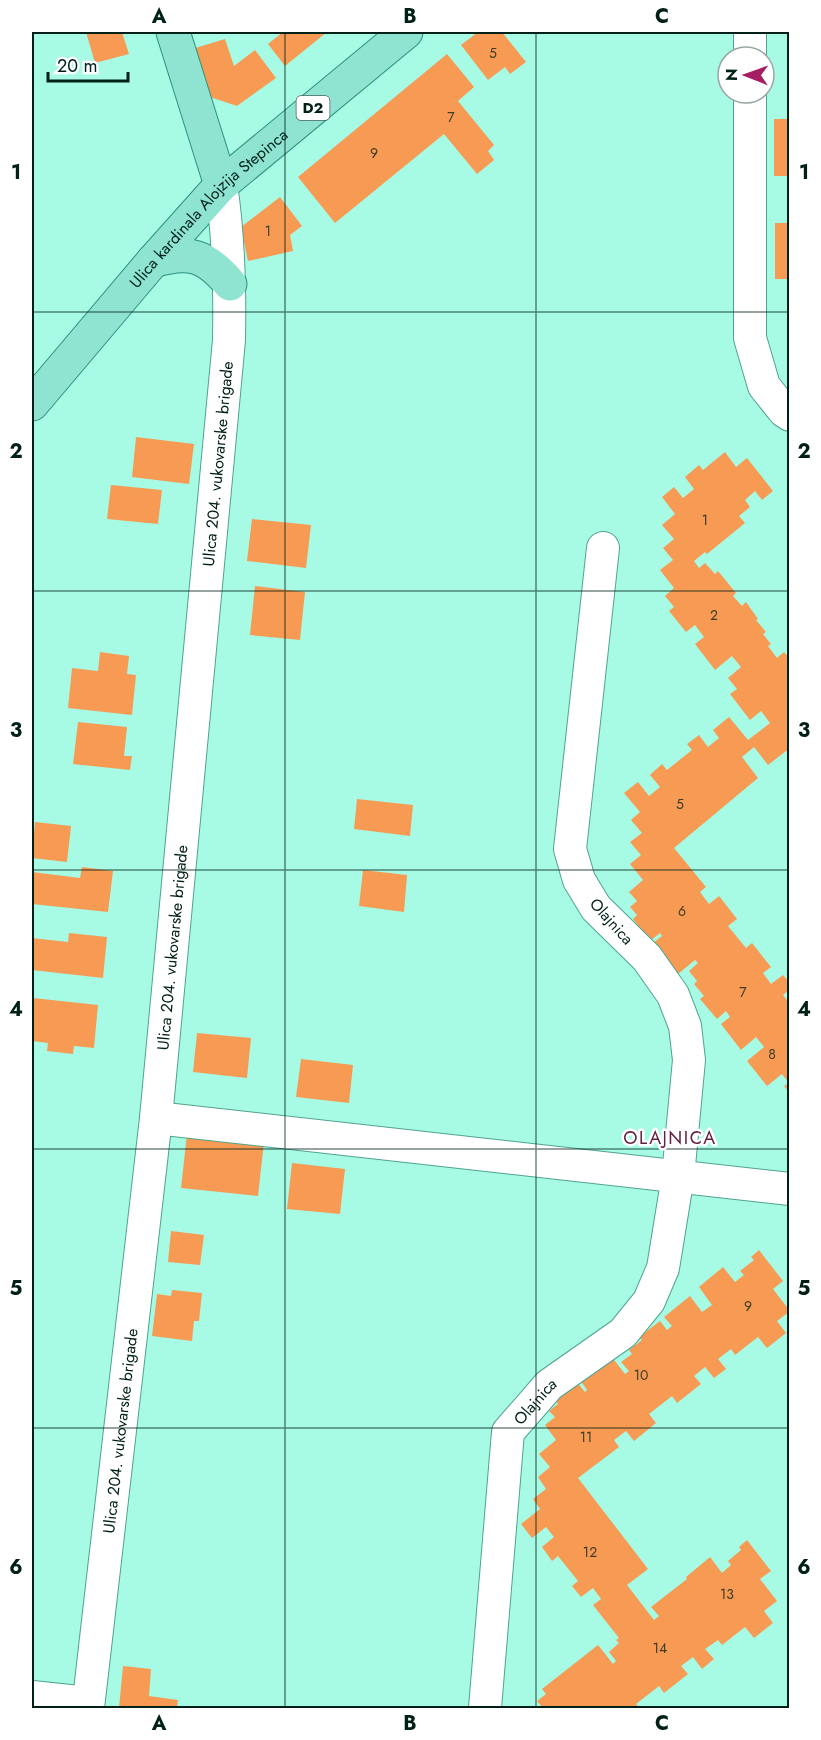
<svg xmlns="http://www.w3.org/2000/svg" width="821" height="1740" font-family="Jost,sans-serif">
<style>
.building{fill:#f79a54}
.lines{fill:none;stroke-linecap:round;stroke-linejoin:round}
.minor-casing{stroke:#4fa38f;stroke-width:34}
.major-casing{stroke:#2b927c;stroke-width:35}
.minor{stroke:#fff;stroke-width:32}
.major{stroke:#8ee3d1;stroke-width:33}
.grid{fill:none;stroke:#002018;stroke-width:1.5;stroke-opacity:0.55}
.labels{text-anchor:middle;stroke-width:5;stroke-linejoin:round;paint-order:stroke}
.number-label{font-size:14px;fill:#3e3e27}
.shield{fill:#fff;stroke:#4c635d;stroke-width:1.5}
.shield-label{font-size:15px;font-weight:bold;fill:#002018}
.street-label{font-size:16px;fill:#002018;stroke:#fff}
.neighbourhood-label{font-size:18px;letter-spacing:1.5px;fill:#64223f;stroke:#fff}
.neatline{fill:none;stroke:#002018;stroke-width:2}
.grid-label{font-size:20px;text-anchor:middle;font-weight:bold;fill:#002018}
</style>
<rect width="100%" height="100%" fill="#a7fbe5"/>
<g class="building">
<polygon points="86,32 122,32 129,54 95,63"/>
<polygon points="283,32 327,32 285,66 268,44"/>
<polygon points="478,32 502,32 526,62 510,74 505,67 488,80 461,45"/>
<polygon points="225,39 234,66 255,50 276,78 237,106 207,96 192,49"/>
<polygon points="447,54 474,87 458,101 494,145 488,151 494,160 477,174 444,134 335,223 298,177"/>
<rect x="774" y="119" width="16" height="57"/>
<polygon points="280,197 302,226 290,235 293,251 248,261 241,227"/>
<rect x="775" y="223" width="15" height="56"/>
<polygon points="136,437 194,444 189,484 132,477"/>
<polygon points="725,452 736,467 747,458 773,491 762,500 755,491 745,500 750,507 739,516 745,523 707,554 705,552 694,561 699,568 705,563 715,574 718,571 736,593 733,596 742,606 746,602 758,619 756,620 766,632 763,634 771,644 768,646 777,658 784,652 790,659 790,748 768,765 754,747 742,757 758,778 674,848 706,887 700,892 709,904 719,896 737,919 728,926 746,948 752,943 771,967 763,973 771,984 783,975 790,983 790,989 783,995 790,1004 790,1093 784,1086 789,1083 782,1074 767,1086 747,1061 764,1047 756,1037 741,1050 721,1024 730,1017 726,1011 717,1019 700,999 704,996 694,984 697,981 689,971 698,963 695,960 678,974 653,943 662,936 660,933 650,941 633,919 637,915 630,907 637,901 629,892 643,880 630,864 641,855 630,842 642,833 631,820 640,812 624,793 638,782 649,796 660,787 650,775 662,764 667,770 692,750 687,744 699,735 708,747 719,738 713,730 729,717 748,740 770,723 761,711 750,720 730,694 737,689 728,678 741,667 732,656 715,670 695,644 704,637 695,625 686,632 669,611 674,607 665,596 674,588 660,570 673,560 663,548 674,539 662,525 675,514 662,497 674,487 683,498 694,489 685,477 699,465 703,470"/>
<polygon points="111,485 162,490 158,524 107,519"/>
<polygon points="252,519 311,525 306,568 247,561"/>
<polygon points="255,586 305,592 300,640 250,635"/>
<polygon points="100,652 129,656 127,674 136,675 132,715 68,708 72,668 98,671"/>
<polygon points="78,722 127,727 124,756 132,756 130,770 73,764"/>
<polygon points="357,799 413,805 410,836 354,829"/>
<polygon points="35,822 71,826 67,862 32,858"/>
<polygon points="82,867 113,871 108,912 32,904 32,872 80,878"/>
<polygon points="363,870 407,875 404,912 359,906"/>
<polygon points="69,933 107,937 103,978 32,970 32,938 68,942"/>
<polygon points="33,998 98,1005 94,1048 74,1046 73,1054 47,1051 48,1043 32,1041"/>
<polygon points="197,1033 251,1038 247,1078 193,1072"/>
<polygon points="301,1059 353,1065 349,1103 296,1097"/>
<polygon points="187,1134 264,1142 258,1196 181,1188"/>
<polygon points="292,1163 345,1169 340,1214 287,1209"/>
<polygon points="171,1231 204,1235 200,1265 168,1262"/>
<polygon points="759,1250 783,1281 773,1289 790,1311 777,1321 786,1333 767,1348 758,1337 735,1355 731,1349 718,1359 726,1369 714,1378 705,1367 694,1376 701,1384 677,1403 672,1396 649,1414 656,1423 634,1441 626,1431 614,1440 619,1447 578,1478 648,1569 627,1585 654,1620 659,1616 651,1607 687,1579 686,1577 710,1557 722,1573 731,1565 728,1561 741,1550 739,1547 747,1540 771,1571 760,1579 777,1601 764,1611 773,1623 754,1638 745,1627 722,1645 718,1640 705,1649 714,1659 702,1669 693,1657 681,1666 688,1674 664,1693 659,1686 636,1704 640,1708 543,1708 537,1701 546,1694 542,1689 598,1645 613,1664 616,1661 609,1652 619,1643 616,1640 619,1638 593,1605 601,1599 593,1588 581,1597 572,1586 578,1581 558,1556 552,1561 542,1547 554,1537 546,1527 532,1538 521,1524 540,1509 533,1499 546,1489 538,1477 550,1467 539,1454 556,1440 545,1425 555,1417 549,1411 558,1404 554,1399 577,1382 585,1392 587,1390 580,1380 611,1356 625,1374 629,1371 621,1362 632,1354 629,1350 642,1340 639,1337 660,1321 667,1330 672,1326 664,1317 690,1296 702,1312 712,1305 699,1287 723,1267 735,1282 744,1275 740,1271 754,1260 751,1257"/>
<polygon points="172,1290 202,1293 199,1321 194,1321 192,1341 152,1336 157,1294 171,1296"/>
<polygon points="123,1666 151,1669 149,1696 178,1700 177,1708 119,1708"/>
</g>
<g class="lines">
<defs>
<g id="minor">
<polyline points="750,57 750,32"/>
<polyline points="750,93 750,338 764,386 784,411 790,415"/>
<polyline points="156,1118 790,1189"/>
<polyline points="32,1697 88,1703"/>
<path id="s1" d="M88,1708L156,1118L229,340C230,287 229,237 221,185"/>
<path id="s2" d="M485,1708L508,1432L549,1385L623,1333L649,1301L663,1268L678,1176L689,1060L685,1026L673,995L647,958L596,908L579,880L570,849L603,548"/>
</g>
<g id="major">
<polyline points="173,32 221,185"/>
<path d="M153,261C189,250 206,255 230,284"/>
<path id="s3" d="M32,404L153,261L221,185L406,32"/>
</g>
</defs>
<use href="#minor" class="minor-casing"/>
<use href="#major" class="major-casing"/>
<use href="#minor" class="minor"/>
<use href="#major" class="major"/>
</g>
<path class="grid" d="M285,32V1708M536,32V1708M32,312H790M32,591H790M32,870H790M32,1149H790M32,1428H790"/>
<g class="labels">
<g class="number-label">
<text x="493" y="58">5</text>
<text x="451" y="122">7</text>
<text x="374" y="158">9</text>
<text x="268" y="236">1</text>
<text x="705" y="525">1</text>
<text x="714" y="620">2</text>
<text x="680" y="809">5</text>
<text x="682" y="916">6</text>
<text x="743" y="997">7</text>
<text x="772" y="1059">8</text>
<text x="748" y="1311">9</text>
<text x="641" y="1380">10</text>
<text x="586" y="1442">11</text>
<text x="590" y="1557">12</text>
<text x="727" y="1599">13</text>
<text x="660" y="1653">14</text>
</g>
<rect class="shield" x="296.5" y="96" width="33" height="24" rx="4.5"/>
<g class="shield-label">
<text x="313" y="113">D2</text>
</g>
<g class="street-label">
<text dy="6" stroke="none"><textPath href="#s3" startOffset="264">Ulica kardinala Alojzija Stepinca</textPath></text>
<text dy="6" stroke="none"><textPath href="#s1" startOffset="1251">Ulica 204. vukovarske brigade</textPath></text>
<text transform="translate(612 921) rotate(48)" y="6">Olajnica</text>
<text dy="6" stroke="none"><textPath href="#s1" startOffset="765">Ulica 204. vukovarske brigade</textPath></text>
<text dy="6" stroke="none"><textPath href="#s2" startOffset="318">Olajnica</textPath></text>
<text dy="6" stroke="none"><textPath href="#s1" startOffset="279">Ulica 204. vukovarske brigade</textPath></text>
</g>
<g class="neighbourhood-label">
<text x="670" y="1144">OLAJNICA</text>
</g>
</g>
<rect width="821" height="1740" fill="none" stroke="#ffffff" stroke-width="66"/>
<g transform="translate(746 75) rotate(271)"><circle r="28" fill="#ffffff" stroke="#99a6a3" stroke-width="1.5"/>
<path d="M0-4.5L10 22L0 15L-10 22Z" fill="#a71d63"/>
<text y="-9" font-size="16" font-weight="bold" text-anchor="middle" fill="#002018">N</text>
</g>
<path d="M48 72v9h80v-9" fill="none" stroke="#002018" stroke-width="3"/>
<text x="57" y="72" font-size="18" fill="#002018" stroke="#ffffff" stroke-width="4.5" paint-order="stroke">20 m</text>
<rect x="33" y="33" width="755" height="1674" class="neatline"/>
<g class="grid-label">
<text x="159" y="23">A</text>
<text x="410" y="23">B</text>
<text x="662" y="23">C</text>
<text x="16" y="179">1</text>
<text x="804" y="179">1</text>
<text x="16" y="458">2</text>
<text x="804" y="458">2</text>
<text x="16" y="737">3</text>
<text x="804" y="737">3</text>
<text x="16" y="1016">4</text>
<text x="804" y="1016">4</text>
<text x="16" y="1295">5</text>
<text x="804" y="1295">5</text>
<text x="16" y="1574">6</text>
<text x="804" y="1574">6</text>
<text x="159" y="1730">A</text>
<text x="410" y="1730">B</text>
<text x="662" y="1730">C</text>
</g>
</svg>
